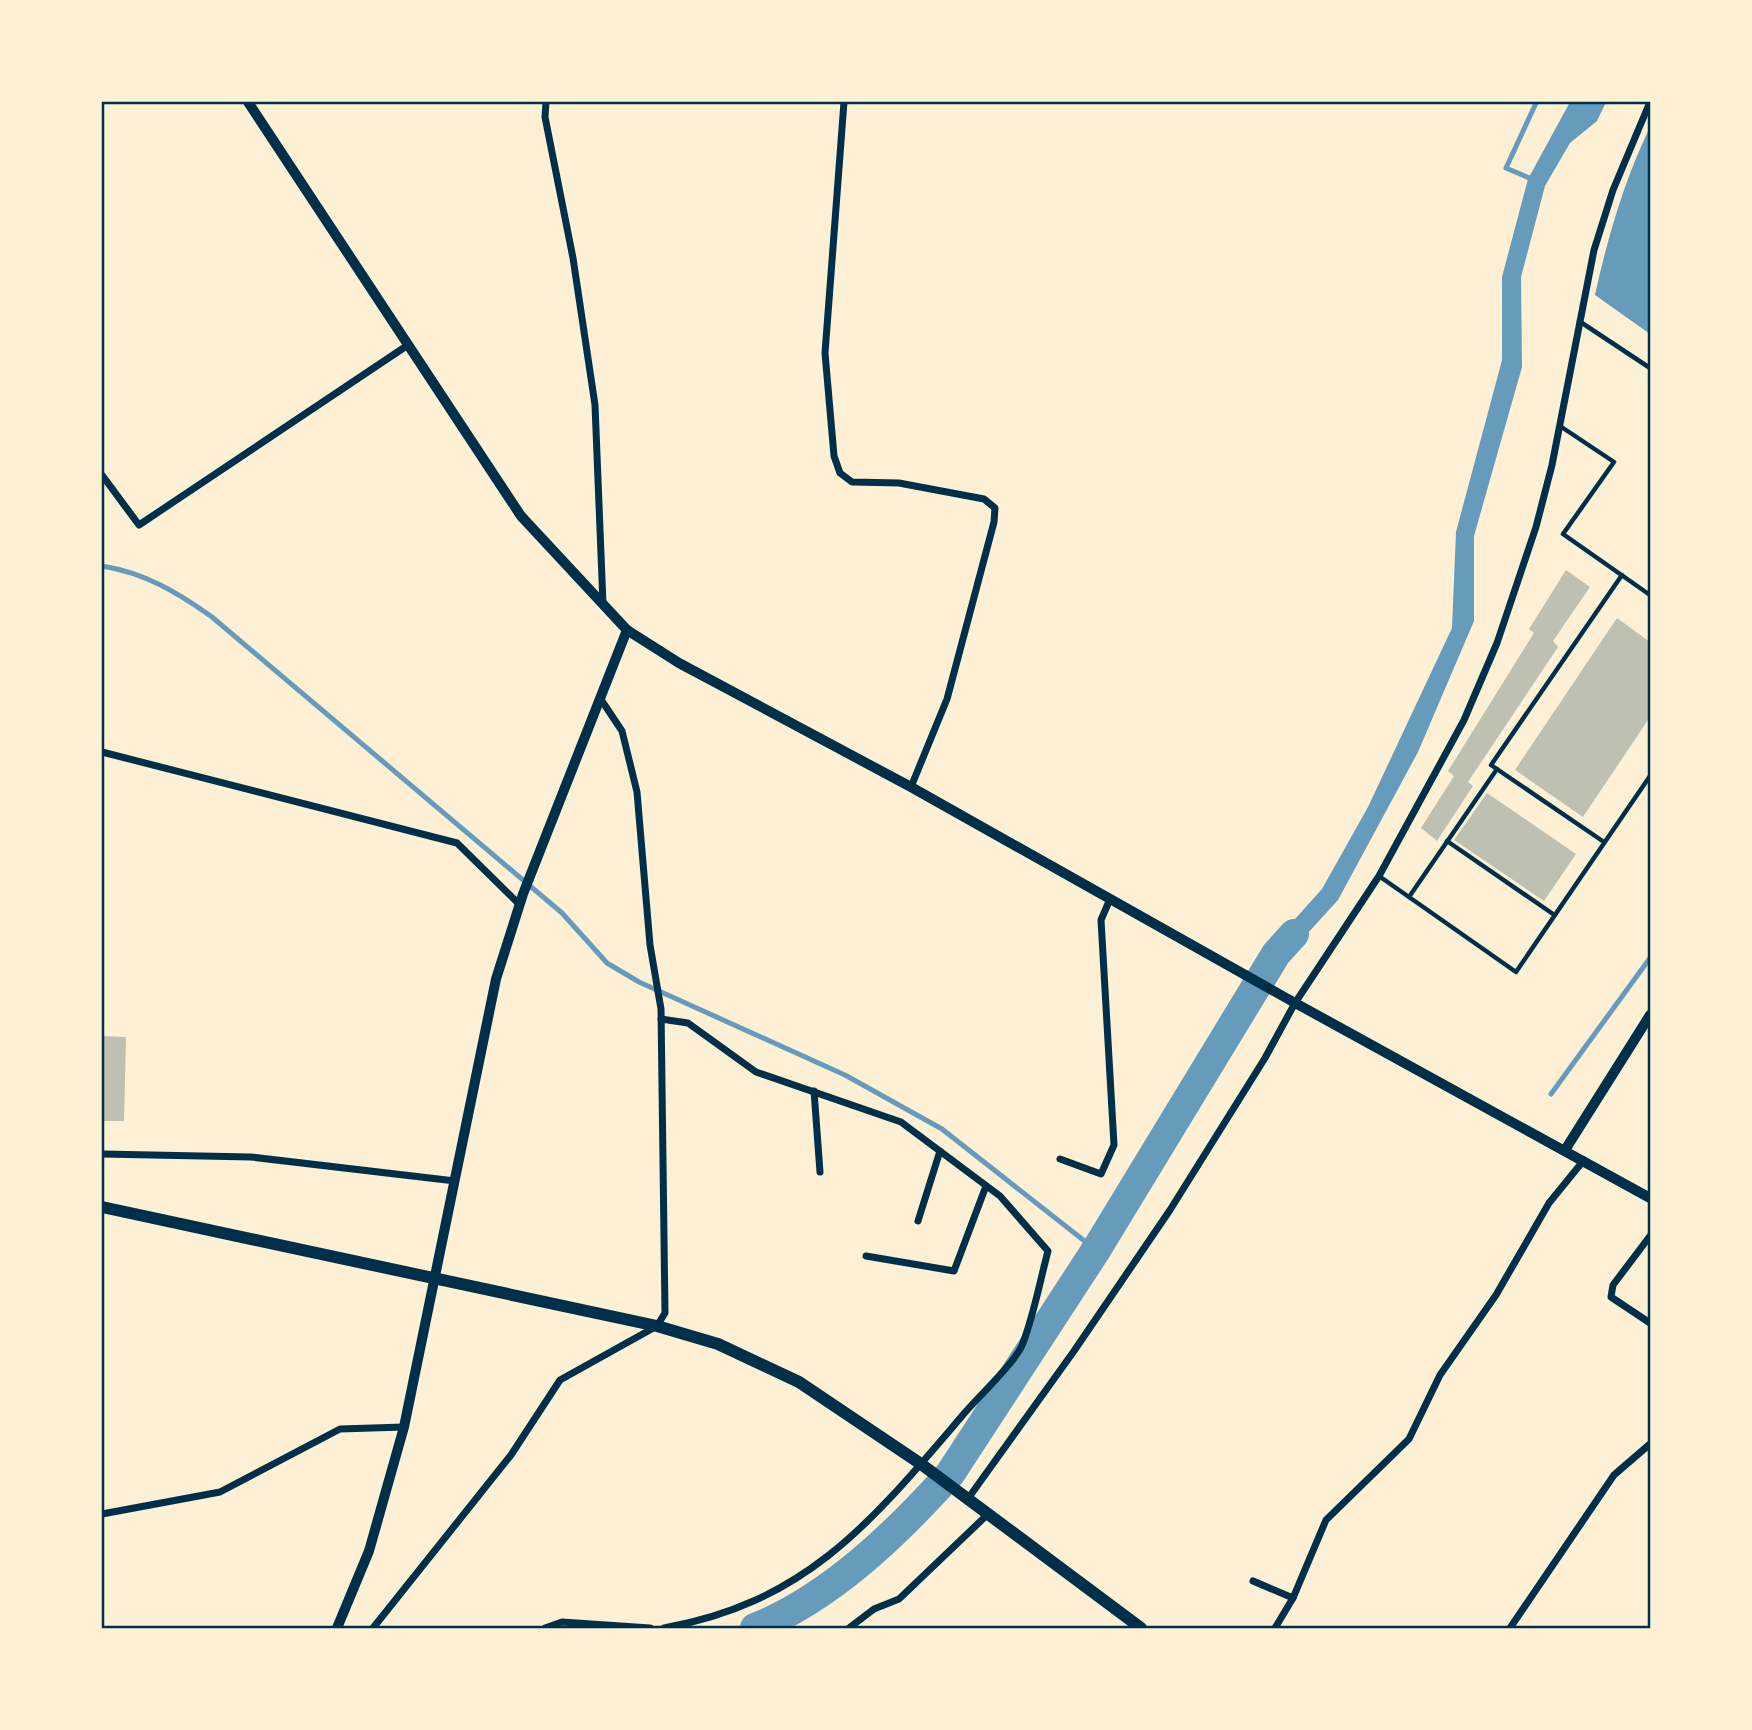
<svg xmlns="http://www.w3.org/2000/svg" width="1752" height="1730" font-family="'Space Grotesk',sans-serif">
<style>
.water{fill:#669bbc}
.lines{fill:none;stroke-linecap:round;stroke-linejoin:round}
.stream{stroke:#669bbc;stroke-width:5}
.river{stroke:#669bbc;stroke-width:30}
.building{fill:#bec0b2}
.service{stroke:#003049;stroke-width:4.5}
.minor{stroke:#003049;stroke-width:7}
.tertiary{stroke:#003049;stroke-width:10}
.secondary{stroke:#003049;stroke-width:12}
.neatline{fill:none;stroke:#003049;stroke-width:2.5}
</style>
<rect width="100%" height="100%" fill="#fdf0d5"/>
<g class="water">
<polygon points="1570,102 1606,102 1597,121 1570,143 1545,186 1521,277 1522,367 1474,536 1474,621 1418,752 1338,900 1275,969 1260,958 1322,889 1368,807 1452,628 1456,532 1502,360 1502,277 1528,179"/>
<path d="M1650,127V334L1595,295C1608,236 1624,181 1650,127Z"/>
</g>
<g class="lines">
<g class="stream">
<polyline points="1533,102 1536,103 1506,168 1534,180"/>
<path d="M102,566C145,573 177,592 212,617L562,913L607,963L639,982L845,1075L942,1129L1096,1250"/>
<polyline points="1551,1094 1650,958"/>
</g>
<path class="river" d="M755,1628C830,1598 896,1534 950,1474L1096,1250L1276,954L1294,934"/>
</g>
<g class="building">
<polygon points="1566,570 1590,587 1553,641 1558,647 1468,782 1473,786 1437,841 1421,828 1454,776 1448,771 1534,633 1529,629"/>
<polygon points="1617,618 1650,642 1650,717 1583,817 1515,770"/>
<polygon points="1487,793 1576,854 1544,901 1454,840"/>
<polygon points="102,1036 126,1037 124,1121 102,1121"/>
</g>
<g class="lines">
<g class="service">
<polyline points="1579,321 1650,368"/>
<polyline points="1560,426 1614,462 1563,534 1650,595"/>
<polyline points="1447,841 1553,914"/>
<polyline points="1604,842 1491,765 1622,575"/>
<polyline points="1379,876 1516,972 1650,776"/>
<polyline points="1409,897 1497,769"/>
</g>
<g class="minor">
<polyline points="546,102 545,117 573,258 595,405 603,604"/>
<polyline points="844,102 825,353 834,456 840,473 852,482 899,483 984,499 995,508 994,522 947,699 911,787"/>
<polyline points="102,475 139,525 408,345"/>
<polyline points="102,752 457,843 519,904"/>
<path d="M661,1019L688,1023L756,1072L901,1122L1000,1196L1048,1251C1040,1281 1034,1314 1023,1343C1017,1361 976,1399 962,1416C872,1521 808,1602 664,1628"/>
<polyline points="814,1091 820,1172"/>
<polyline points="102,1154 251,1157 455,1181"/>
<polyline points="1060,1159 1101,1174 1114,1145 1101,920 1110,899"/>
<polyline points="918,1221 940,1151"/>
<polyline points="1650,1236 1613,1285 1611,1297 1650,1323"/>
<polyline points="866,1256 954,1271 986,1186"/>
<polyline points="967,1500 1074,1351 1170,1210 1265,1058 1295,1003 1379,876 1464,720 1497,643 1536,527 1552,465 1594,250 1613,190 1650,102"/>
<polyline points="102,1514 220,1492 340,1429 404,1427"/>
<polyline points="1253,1581 1293,1598"/>
<polyline points="373,1628 511,1455 560,1380 657,1326 665,1313 661,1009 650,945 637,792 622,731 600,698"/>
<polyline points="545,1628 562,1622 650,1628"/>
<polyline points="849,1628 874,1609 899,1599 987,1515"/>
<polyline points="1275,1628 1293,1598 1326,1520 1409,1439 1440,1375 1496,1295 1549,1203 1584,1160"/>
<polyline points="1510,1628 1614,1475 1650,1444"/>
</g>
<g class="tertiary">
<polyline points="248,102 521,516 627,630 679,663 911,787 1288,999 1650,1198"/>
<polyline points="1565,1150 1650,1015"/>
<polyline points="337,1628 369,1551 404,1427 496,979 523,894 627,630"/>
</g>
<polyline class="secondary" points="102,1207 657,1326 718,1344 799,1382 921,1464 1141,1628"/>
</g>
<rect width="1752" height="1730" fill="none" stroke="#fdf0d5" stroke-width="206"/>
<rect x="103" y="103" width="1546" height="1524" class="neatline"/>
</svg>
